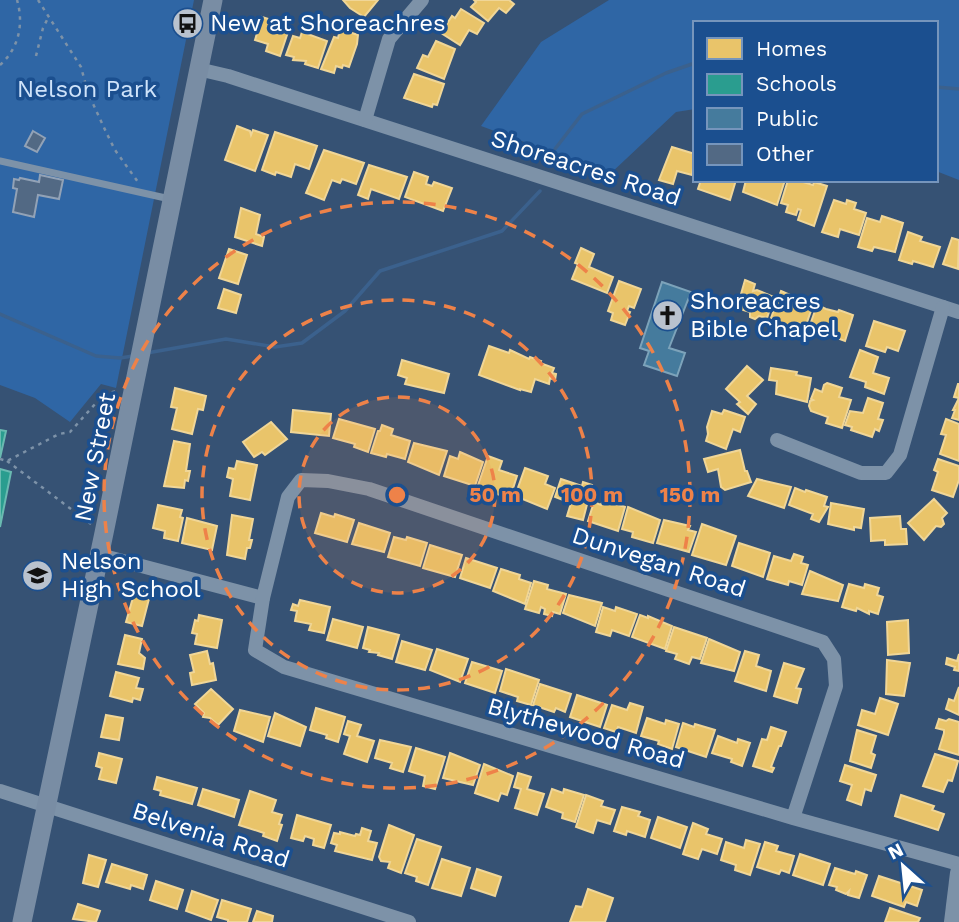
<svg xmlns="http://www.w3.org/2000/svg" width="959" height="922" font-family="'Work Sans',sans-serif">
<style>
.green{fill:#2f66a5}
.homes{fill:#e9c46a;stroke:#f0d697;stroke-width:2}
.schools{fill:#2a9d8f;stroke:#6abab1;stroke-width:2}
.public{fill:#457b9d;stroke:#7da3ba;stroke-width:2}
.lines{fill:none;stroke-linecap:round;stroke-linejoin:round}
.stream{stroke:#3b618d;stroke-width:3.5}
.building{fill:#526984;stroke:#92a2b6;stroke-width:2}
.path{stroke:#7d92a8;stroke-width:2.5;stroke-dasharray:3.5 5;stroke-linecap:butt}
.service{stroke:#7d92a8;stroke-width:7}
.minor{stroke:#7d92a8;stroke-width:14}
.tertiary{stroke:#7d92a8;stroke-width:18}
.secondary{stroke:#798da4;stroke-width:19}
.ring{fill:none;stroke:#ee8249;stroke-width:3.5;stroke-dasharray:12 9}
.labels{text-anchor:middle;stroke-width:7;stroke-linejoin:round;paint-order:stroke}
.poi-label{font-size:24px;fill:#fff;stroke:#1b4f8f;text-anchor:start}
.park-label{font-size:24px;fill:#cfe3fa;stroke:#1b4f8f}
.street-label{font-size:24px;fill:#fff;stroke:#1b4f8f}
.centre{fill:#ee8249;stroke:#1b4f8f;stroke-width:3.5}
.ring-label{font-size:21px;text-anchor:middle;font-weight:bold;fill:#ee8249;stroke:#1b4f8f;stroke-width:7;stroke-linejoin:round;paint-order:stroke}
</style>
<rect width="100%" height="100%" fill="#365274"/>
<g class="green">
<polygon points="0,0 194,0 116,388 101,384 70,422 35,398 0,385"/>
<polygon points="609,0 959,0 959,180 936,171 936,23 695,23 695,109 676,112 610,174 481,126 541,42"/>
</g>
<g class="homes">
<polygon points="343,0 378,0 364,17 350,8"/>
<polygon points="474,0 509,0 514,4 506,13 499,8 488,21 471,7 476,2"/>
<polygon points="461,9 484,23 477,34 469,30 460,45 441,33 452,16 455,18"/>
<polygon points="262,17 290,26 280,56 266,51 268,44 255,40"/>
<polygon points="340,29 358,35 357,44 349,67 343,65 342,68 336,66 334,73 321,69 334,37 338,38"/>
<polygon points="302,32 327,41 318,68 305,64 306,61 293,60 294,57 286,55 293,36 300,38"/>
<polygon points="436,41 455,49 444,79 417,68 423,55 428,57"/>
<polygon points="414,74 444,84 437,105 433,104 432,107 404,98"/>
<polygon points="237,126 250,131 251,135 253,130 268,135 255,171 225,160"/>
<polygon points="275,132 317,146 309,169 295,164 291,177 276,172 275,175 262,170"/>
<polygon points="672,147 695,154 692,175 677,171 673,184 659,180"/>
<polygon points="324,150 364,163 356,184 342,179 340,183 332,180 324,200 306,193"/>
<polygon points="369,165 407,177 399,199 371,189 368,199 358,195"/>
<polygon points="414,172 428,177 426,184 432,186 434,182 452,188 443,211 405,197"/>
<polygon points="701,180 736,180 730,200 698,189"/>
<polygon points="746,180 785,180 777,205 743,192"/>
<polygon points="788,180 803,180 803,182 813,185 814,182 827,186 814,226 798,220 801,210 798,209 796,215 786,212 788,205 781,203"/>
<polygon points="834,200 846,204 847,200 856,203 854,209 866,213 859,235 840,229 838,237 822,232"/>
<polygon points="241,208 260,215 256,234 264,237 262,246 235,237"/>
<polygon points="882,216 903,223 895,252 874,247 872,251 858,247 867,218 880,222"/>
<polygon points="908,232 922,237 920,241 940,247 933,267 913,261 912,264 899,260"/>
<polygon points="952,238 959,240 958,269 943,264"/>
<polygon points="581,248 594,254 589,267 613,277 607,293 572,279 578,264 575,263"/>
<polygon points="229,249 247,255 238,284 219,278"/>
<polygon points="745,280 755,284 753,291 757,290 774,297 767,318 759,316 755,319 750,317 750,312 737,308"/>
<polygon points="619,281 641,289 634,308 629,306 627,311 630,312 625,325 611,320 613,313 608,311"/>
<polygon points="224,289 241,295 236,313 218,308"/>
<polygon points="781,291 813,305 806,325 798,323 795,330 771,318"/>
<polygon points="817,305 826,309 838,312 839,310 853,315 845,341 809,328"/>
<polygon points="874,321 905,331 898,351 887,347 885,352 866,346"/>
<polygon points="489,346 509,353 510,350 529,359 530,357 541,361 540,363 554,368 552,373 556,374 555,380 550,378 549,384 535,379 531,392 520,389 520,390 479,375"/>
<polygon points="860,350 878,357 873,373 889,378 884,394 865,387 866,382 850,377"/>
<polygon points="402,360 449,374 444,393 405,384 407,378 398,375"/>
<polygon points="747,366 763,380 747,396 756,404 748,414 737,404 740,402 726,389"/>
<polygon points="771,368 797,372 796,375 811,378 807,402 776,394 777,381 769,380"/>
<polygon points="827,383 842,388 839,397 851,400 842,428 826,423 828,417 811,411 809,406 810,401 813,400 811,399 815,389 822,392 824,385"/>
<polygon points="958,384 959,384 959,420 952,418 955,410 953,410 959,398 954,397"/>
<polygon points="175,388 206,396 203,410 198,409 192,434 172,429 177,408 171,407"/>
<polygon points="868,398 883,403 878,419 883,420 879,431 875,429 872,437 851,430 852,427 845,425 850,411 863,413"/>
<polygon points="293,410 331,414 329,436 291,432"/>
<polygon points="724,410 745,417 740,432 733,429 726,449 706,441 708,434 707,427 712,411 722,414"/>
<polygon points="339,419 375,429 368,452 354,447 355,444 333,438"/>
<polygon points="946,419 959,424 959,461 940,454 946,435 941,434"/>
<polygon points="271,422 287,439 265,455 262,452 254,457 243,442"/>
<polygon points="382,425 393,429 391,435 410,441 405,459 387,454 386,457 371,453 378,431 380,431"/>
<polygon points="174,441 190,444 186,471 190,471 188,481 185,480 184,488 164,486"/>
<polygon points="414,443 447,451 439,475 408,462"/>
<polygon points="740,450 745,471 747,471 751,482 725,490 721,487 718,469 708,472 704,459"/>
<polygon points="460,452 483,462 475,486 444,476 450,456 458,459"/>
<polygon points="488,456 502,461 499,470 517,476 510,498 477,488"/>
<polygon points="938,459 959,466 959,480 953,497 932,490 938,472 934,470"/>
<polygon points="237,461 257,465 250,500 230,496 233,479 227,477 229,468 235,469"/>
<polygon points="525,468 548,476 545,484 555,488 547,509 515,496"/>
<polygon points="561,479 582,486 583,482 592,485 583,520 567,516 571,503 555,497"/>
<polygon points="757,479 791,487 784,508 748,496"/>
<polygon points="795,488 805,492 806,490 827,497 824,506 828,507 819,522 811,519 813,514 789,505"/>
<polygon points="934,499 947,513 942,518 944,524 941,527 936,526 924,540 908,523"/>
<polygon points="603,500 625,507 618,531 588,521 594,502 601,505"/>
<polygon points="831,503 864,509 861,528 854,527 854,530 828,524"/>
<polygon points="158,505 182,510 180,517 183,518 178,541 164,538 165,531 153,528"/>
<polygon points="628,507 660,520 653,543 632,537 633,532 622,529"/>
<polygon points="321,513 334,517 335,514 354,520 347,542 315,533"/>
<polygon points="232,515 253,519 249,540 252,540 250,548 247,548 245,559 227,555"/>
<polygon points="900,516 901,529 906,529 907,544 885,545 885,540 871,541 870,518"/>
<polygon points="187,518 217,526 212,550 182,543"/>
<polygon points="664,520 690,526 688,530 696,532 689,552 657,543"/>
<polygon points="359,523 390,533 384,552 352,544"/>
<polygon points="702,524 736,536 726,565 692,555"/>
<polygon points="394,537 406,540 407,537 427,543 420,566 388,557"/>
<polygon points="739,543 770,553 763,577 732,566"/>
<polygon points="430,545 462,555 455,577 423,568"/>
<polygon points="794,554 803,557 801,563 808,565 802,585 789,581 788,585 767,579 774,556 791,561"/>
<polygon points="466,558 497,568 490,588 460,578"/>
<polygon points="501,569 520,575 519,579 531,583 525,604 493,591"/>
<polygon points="810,571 843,585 838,601 802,594"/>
<polygon points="534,581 548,585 547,589 566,594 560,614 553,612 552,616 544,614 545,609 541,607 539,613 525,609"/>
<polygon points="849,584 864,588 865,584 879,588 877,595 883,597 878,614 869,611 869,614 857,608 856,611 842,607"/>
<polygon points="136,587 151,591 142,626 126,622"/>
<polygon points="569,595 602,603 595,626 563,613"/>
<polygon points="300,600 330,607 324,633 309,630 311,624 295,621 297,611 291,610 293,604 298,606"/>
<polygon points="603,607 615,611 616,607 637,614 629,636 612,630 610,636 596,632"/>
<polygon points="199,615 222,620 217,648 195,644 197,634 192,633 195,620 198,621"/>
<polygon points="640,615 648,618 648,616 672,626 665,649 632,637"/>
<polygon points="333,619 363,627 357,648 327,640"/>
<polygon points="908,620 909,653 888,655 887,622"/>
<polygon points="368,627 399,635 392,659 378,655 379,653 369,652 370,650 363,648"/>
<polygon points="674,627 707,638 700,659 692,657 689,664 675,659 677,654 666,651"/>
<polygon points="125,635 142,639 139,653 145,658 143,669 118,664"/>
<polygon points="709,639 740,652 734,671 701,663"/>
<polygon points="402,641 432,650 425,670 396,662"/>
<polygon points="437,649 468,659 460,682 430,670"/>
<polygon points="207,651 210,664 213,663 216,680 192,685 190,673 194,672 190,655"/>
<polygon points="745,651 759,655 756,666 771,671 766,691 735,681"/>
<polygon points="959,654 959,671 954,670 955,667 946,664 947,658 957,661"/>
<polygon points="887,660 910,663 904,696 886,694"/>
<polygon points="472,662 502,671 495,693 465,683"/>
<polygon points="784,663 804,669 796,688 801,689 797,703 774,696"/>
<polygon points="506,669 539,680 531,705 517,701 518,697 500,691"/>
<polygon points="116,672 139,678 136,688 143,689 140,700 133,698 132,702 110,696"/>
<polygon points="540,684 571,694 565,712 556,708 554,712 533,705"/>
<polygon points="959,687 959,715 946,709 949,699 954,701"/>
<polygon points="211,689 233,709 218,725 210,718 203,717 204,713 195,704"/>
<polygon points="577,695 607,705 600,727 570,717"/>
<polygon points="880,698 898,704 888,735 858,725 862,710 875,714"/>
<polygon points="630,703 643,707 636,733 618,727 616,732 604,728 612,705 627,710"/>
<polygon points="316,708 345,717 338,742 326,738 327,735 310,730"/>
<polygon points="240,710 270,717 263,742 234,731"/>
<polygon points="275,713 306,727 300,746 268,736"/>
<polygon points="106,715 123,718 119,740 101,737"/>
<polygon points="647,718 665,724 666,720 679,724 672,749 658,744 659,741 641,736"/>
<polygon points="939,719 946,721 949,719 959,722 959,755 939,749 944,733 944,730 936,728"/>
<polygon points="348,721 361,725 357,736 374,741 367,762 344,754 350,736 344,734"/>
<polygon points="683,723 694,727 695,724 715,730 706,757 676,747"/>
<polygon points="771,727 786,732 781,746 779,746 771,767 774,768 772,772 753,766 762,739 767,740"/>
<polygon points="857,730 876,736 871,753 875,755 871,768 850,761"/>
<polygon points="718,736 737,743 738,739 750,743 742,766 731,762 732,759 712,753"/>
<polygon points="380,740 411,747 403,772 390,768 392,763 375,758"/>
<polygon points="416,748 445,757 435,789 423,786 425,776 409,771"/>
<polygon points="99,753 122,759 116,783 99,779 102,768 96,766"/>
<polygon points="450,753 480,765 473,785 443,778"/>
<polygon points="935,754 958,761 952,781 948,780 943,792 923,786"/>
<polygon points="484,764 513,776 507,795 501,793 498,801 475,793"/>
<polygon points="845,765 876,775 871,791 865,789 861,805 847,800 852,785 840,781"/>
<polygon points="518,773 531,777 527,789 544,794 537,815 515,808 521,789 514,787"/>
<polygon points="157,777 197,788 192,804 160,795 161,791 154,789"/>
<polygon points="203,789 239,800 234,817 198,805"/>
<polygon points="552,789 563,793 564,789 584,795 575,822 562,818 563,813 546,807"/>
<polygon points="250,791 276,800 272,812 282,815 279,824 282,825 277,841 263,836 264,833 239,825"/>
<polygon points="586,795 603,801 601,806 615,810 610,824 597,820 593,833 576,827"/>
<polygon points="901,795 934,806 932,810 944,814 938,830 895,816"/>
<polygon points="622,807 640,812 638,816 650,820 645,837 627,831 626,835 614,831"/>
<polygon points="297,815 331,825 324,848 313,845 314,839 305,836 303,841 291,838"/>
<polygon points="658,817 687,827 680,848 651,838"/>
<polygon points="693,823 708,829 706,834 722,839 717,854 702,849 698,859 683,854"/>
<polygon points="389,825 414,835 401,873 388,868 390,862 381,861 379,857"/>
<polygon points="362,828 371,831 368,841 377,843 372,860 335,851 337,845 331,843 334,833 340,834 340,832 355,836 356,834 360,835"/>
<polygon points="417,839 441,847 428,885 416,881 417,877 405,873"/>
<polygon points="746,840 760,844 750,875 735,870 736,865 721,860 726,842 744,848"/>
<polygon points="765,842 778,846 776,851 794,856 789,873 781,870 779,874 757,867"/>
<polygon points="800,854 830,864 823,885 793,875"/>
<polygon points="89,855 106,860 98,887 83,883"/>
<polygon points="442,859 470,868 461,896 432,888"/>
<polygon points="112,864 147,875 143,889 131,885 130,889 106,882"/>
<polygon points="835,868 855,874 856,871 867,875 859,898 848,895 849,891 846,894 836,890 837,887 829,885"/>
<polygon points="477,869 501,877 495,896 471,888"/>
<polygon points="879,876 922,890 917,906 906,902 904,907 872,896"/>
<polygon points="156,881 183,890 177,909 150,900"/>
<polygon points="588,889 613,898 605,922 570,922 576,906 582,907"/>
<polygon points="192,891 218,900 211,920 186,911"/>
<polygon points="222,900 251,909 247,922 228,922 228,920 217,917"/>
<polygon points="78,904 100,911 96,922 73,919"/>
<polygon points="890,908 920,918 918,922 885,922"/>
<polygon points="257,911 273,916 272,922 253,922"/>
</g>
<g class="schools">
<polygon points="0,430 6,431 0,458"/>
<polygon points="0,469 11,472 0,527"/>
</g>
<polygon class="public" points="662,282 691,292 669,348 685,353 677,376 644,365 649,351 640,348"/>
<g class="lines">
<g class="stream">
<polyline points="936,87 959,89"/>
<polyline points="555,149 582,114 666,73 695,63"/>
<polyline points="0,314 96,356 120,358 133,356"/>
<polyline points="147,353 226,339 275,347 302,343 345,311 380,271 502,231 540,191"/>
</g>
</g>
<g class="building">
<polygon points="33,131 45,138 37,152 25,146"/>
<polygon points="40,175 63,180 59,199 38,195 34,217 13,212 17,189 13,188 14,179 19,180 20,178 39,182"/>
</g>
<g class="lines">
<g class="path">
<polyline points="38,0 81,67 88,93 107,134 115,150 138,182"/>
<polyline points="36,56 43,28 49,16"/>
<path d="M0,65C19,48 24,24 17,0"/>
<polyline points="0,459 7,461 59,434 70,432 104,394 117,391"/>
<polyline points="7,461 91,524"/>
</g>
<polyline class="service" points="0,161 170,199"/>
<g class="minor">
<polyline points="198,69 228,76 959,312"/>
<polyline points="365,120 389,39 422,0"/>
<polyline points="777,440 861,473 886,473 900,455 943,307"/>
<polyline points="100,555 263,598"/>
<polyline points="0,791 409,922"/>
<polyline points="793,818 836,686 834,659 823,642 369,489 328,481 301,480 288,497 263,598 255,650 284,667 793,818 959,864"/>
</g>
<polyline class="tertiary" points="953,922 959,873"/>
<polyline class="secondary" points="22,922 104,533 213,0"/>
</g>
<circle cx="397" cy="495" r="98" fill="#ee8249" fill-opacity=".12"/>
<g class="ring">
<circle cx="397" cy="495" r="98"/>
<circle cx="397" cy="495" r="195"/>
<circle cx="397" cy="495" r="293"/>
</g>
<defs>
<symbol id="bus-disc" viewBox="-11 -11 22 22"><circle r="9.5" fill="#b9c2ce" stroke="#1b4f8f"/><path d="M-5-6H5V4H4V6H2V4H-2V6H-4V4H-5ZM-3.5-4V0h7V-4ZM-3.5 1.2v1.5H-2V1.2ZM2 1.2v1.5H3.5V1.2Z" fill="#111"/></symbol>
<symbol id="church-disc" viewBox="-11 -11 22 22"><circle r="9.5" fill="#b9c2ce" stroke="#1b4f8f"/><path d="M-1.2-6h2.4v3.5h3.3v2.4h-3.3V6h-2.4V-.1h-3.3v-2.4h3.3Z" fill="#111"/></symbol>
<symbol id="school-disc" viewBox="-11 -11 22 22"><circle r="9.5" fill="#b9c2ce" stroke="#1b4f8f"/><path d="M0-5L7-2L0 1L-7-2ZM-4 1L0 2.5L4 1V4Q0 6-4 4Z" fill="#111"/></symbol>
</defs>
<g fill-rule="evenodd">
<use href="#bus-disc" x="170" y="6" width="35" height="35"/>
<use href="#church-disc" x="650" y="298" width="35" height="35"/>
<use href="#school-disc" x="20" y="558" width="35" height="35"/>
</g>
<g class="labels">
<g class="poi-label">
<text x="210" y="31">New at Shoreachres</text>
<text x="690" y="309">Shoreacres<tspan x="690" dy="28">Bible Chapel</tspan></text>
<text x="61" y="569">Nelson<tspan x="61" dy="28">High School</tspan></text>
</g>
<g class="park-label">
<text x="87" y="97">Nelson Park</text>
</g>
<g class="street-label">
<text transform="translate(586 168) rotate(18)" y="8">Shoreacres Road</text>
<text transform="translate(95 457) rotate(-79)" y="8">New Street</text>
<text transform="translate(659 562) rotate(18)" y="8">Dunvegan Road</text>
<text transform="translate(586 733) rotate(16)" y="8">Blythewood Road</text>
<text transform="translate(211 835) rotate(18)" y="8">Belvenia Road</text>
</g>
</g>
<circle cx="397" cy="495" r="10" class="centre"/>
<g class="ring-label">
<text x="495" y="502">50 m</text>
<text x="592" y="502">100 m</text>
<text x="690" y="502">150 m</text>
</g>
<rect x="693" y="21" width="245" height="161" fill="#1b4f8f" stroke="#7695bc" stroke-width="2"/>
<rect x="707" y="38" width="35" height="21" fill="#e9c46a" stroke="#7695bc" stroke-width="2"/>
<text x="756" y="56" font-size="21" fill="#ffffff">Homes</text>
<rect x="707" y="74" width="35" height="21" fill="#2a9d8f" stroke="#7695bc" stroke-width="2"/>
<text x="756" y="91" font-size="21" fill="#ffffff">Schools</text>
<rect x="707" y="108" width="35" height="21" fill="#457b9d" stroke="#7695bc" stroke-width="2"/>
<text x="756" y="126" font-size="21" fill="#ffffff">Public</text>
<rect x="707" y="144" width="35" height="21" fill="#526984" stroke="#7695bc" stroke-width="2"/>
<text x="756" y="161" font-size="21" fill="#ffffff">Other</text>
<g transform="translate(903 866) rotate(333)" stroke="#1b4f8f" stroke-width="5" paint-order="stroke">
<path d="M0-5L12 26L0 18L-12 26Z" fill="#ffffff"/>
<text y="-10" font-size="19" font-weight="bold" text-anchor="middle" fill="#ffffff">N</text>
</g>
</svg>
